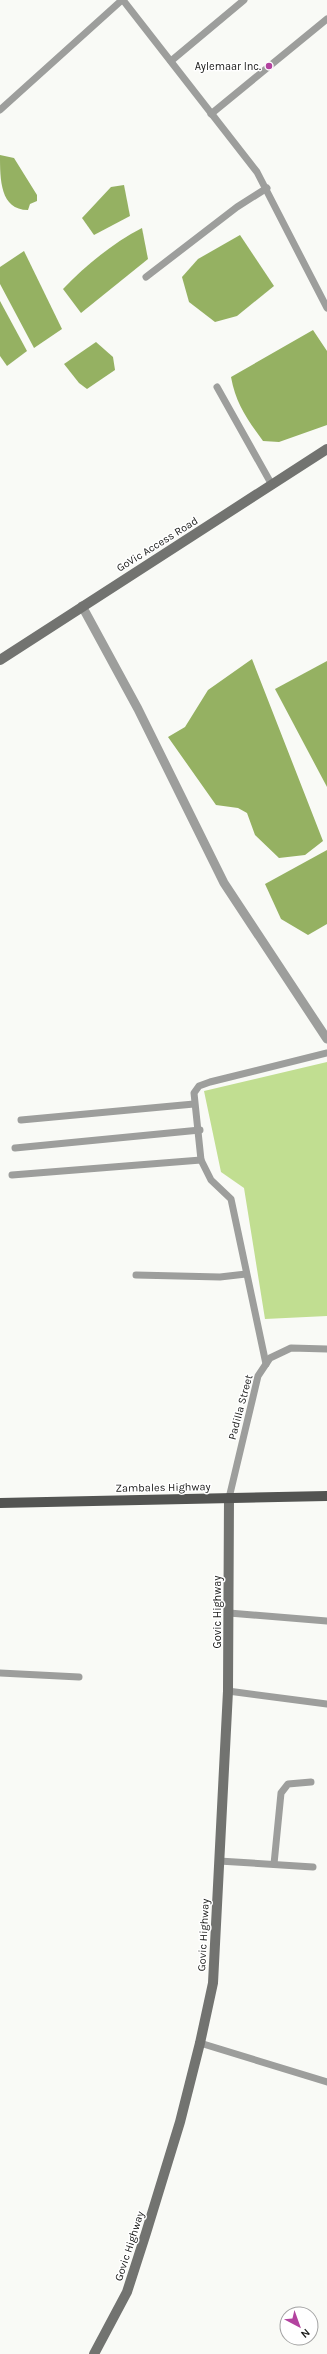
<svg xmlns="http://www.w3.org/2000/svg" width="327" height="2354" font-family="Karla,sans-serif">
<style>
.green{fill:#c1de91}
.water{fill:#95b162}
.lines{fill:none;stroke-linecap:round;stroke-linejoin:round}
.minor{stroke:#9d9e9c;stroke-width:7}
.tertiary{stroke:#9d9e9c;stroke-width:9}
.secondary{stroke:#727370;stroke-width:10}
.primary{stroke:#535452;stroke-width:10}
.poi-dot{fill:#b3439f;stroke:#fff;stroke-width:1.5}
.labels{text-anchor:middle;stroke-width:3;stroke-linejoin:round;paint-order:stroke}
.poi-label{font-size:11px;fill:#191a18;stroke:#fff;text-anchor:end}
.street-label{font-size:11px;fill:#191a18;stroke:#fff}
</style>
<rect width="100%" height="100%" fill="#f9faf6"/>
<polygon class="green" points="327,1062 327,1316 265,1319 244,1188 221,1172 204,1091"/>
<g class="water">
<path d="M0,155L14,158L37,195V201L30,204L28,210C0,210 0,179 0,155Z"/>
<polygon points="124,185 130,216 94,235 82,218 111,187"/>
<path d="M142,228L148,259L81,313L63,289C86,265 113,243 142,228Z"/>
<polygon points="240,235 274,286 237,316 215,322 189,302 182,277 198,259"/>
<polygon points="24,251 62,329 34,348 0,284 0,267"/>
<polygon points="0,301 27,351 7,366 0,356"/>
<path d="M313,330L327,351V425L279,442L263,441C247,419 236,404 231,377Z"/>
<polygon points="96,342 113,357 115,370 87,389 79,383 64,364"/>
<polygon points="252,659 323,841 305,855 279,858 255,835 247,813 238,808 216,805 168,737 185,727 208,690"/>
<polygon points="327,661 327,787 275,689"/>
<polygon points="327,850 327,924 308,935 281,919 265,884"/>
</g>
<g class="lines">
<g class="minor">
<polyline points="123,0 257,172 327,308"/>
<polyline points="171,61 244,0"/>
<polyline points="0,110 122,0"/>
<polyline points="211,114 327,19"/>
<polyline points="146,277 237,207 267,188"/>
<polyline points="217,387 272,485"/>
<polyline points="21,1120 194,1104"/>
<polyline points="15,1148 200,1130"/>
<polyline points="12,1175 201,1160"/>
<polyline points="136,1275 220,1277 246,1274"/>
<polyline points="266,1364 231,1199 211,1180 201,1160 194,1093 199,1086 210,1082 327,1053"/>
<polyline points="229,1498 258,1376 270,1358 291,1348 327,1349"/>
<polyline points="229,1613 327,1621"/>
<polyline points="0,1673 79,1677"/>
<polyline points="228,1691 327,1704"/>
<polyline points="219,1861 313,1867"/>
<polyline points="274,1864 281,1793 288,1784 311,1782"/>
<polyline points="200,2043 327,2082"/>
</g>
<polyline class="tertiary" points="82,606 138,709 224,883 327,1039"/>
<g class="secondary">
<polyline points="0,660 327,449"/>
<polyline points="94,2354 127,2292 146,2233 180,2122 200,2043 213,1983 228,1691 229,1498"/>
</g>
<polyline class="primary" points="0,1503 327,1496"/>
</g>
<circle class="poi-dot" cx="269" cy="66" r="4"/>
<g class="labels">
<g class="poi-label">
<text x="261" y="70">Aylemaar Inc.</text>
</g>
<g class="street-label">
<text transform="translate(157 544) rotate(-32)" y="4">GoVic Access Road</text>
<text transform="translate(240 1407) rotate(-75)" y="4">Padilla Street</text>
<text transform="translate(163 1487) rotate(-1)" y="4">Zambales Highway</text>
<text transform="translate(217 1612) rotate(-90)" y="4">Govic Highway</text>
<text transform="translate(203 1935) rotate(-87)" y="4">Govic Highway</text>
<text transform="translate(129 2246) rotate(-72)" y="4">Govic Highway</text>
</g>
</g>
<g transform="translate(299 2326) rotate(139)"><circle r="19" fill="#ffffff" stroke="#a3a3a3"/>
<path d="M0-3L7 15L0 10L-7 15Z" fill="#b3439f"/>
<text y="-6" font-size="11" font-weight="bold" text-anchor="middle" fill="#191a18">N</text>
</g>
</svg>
